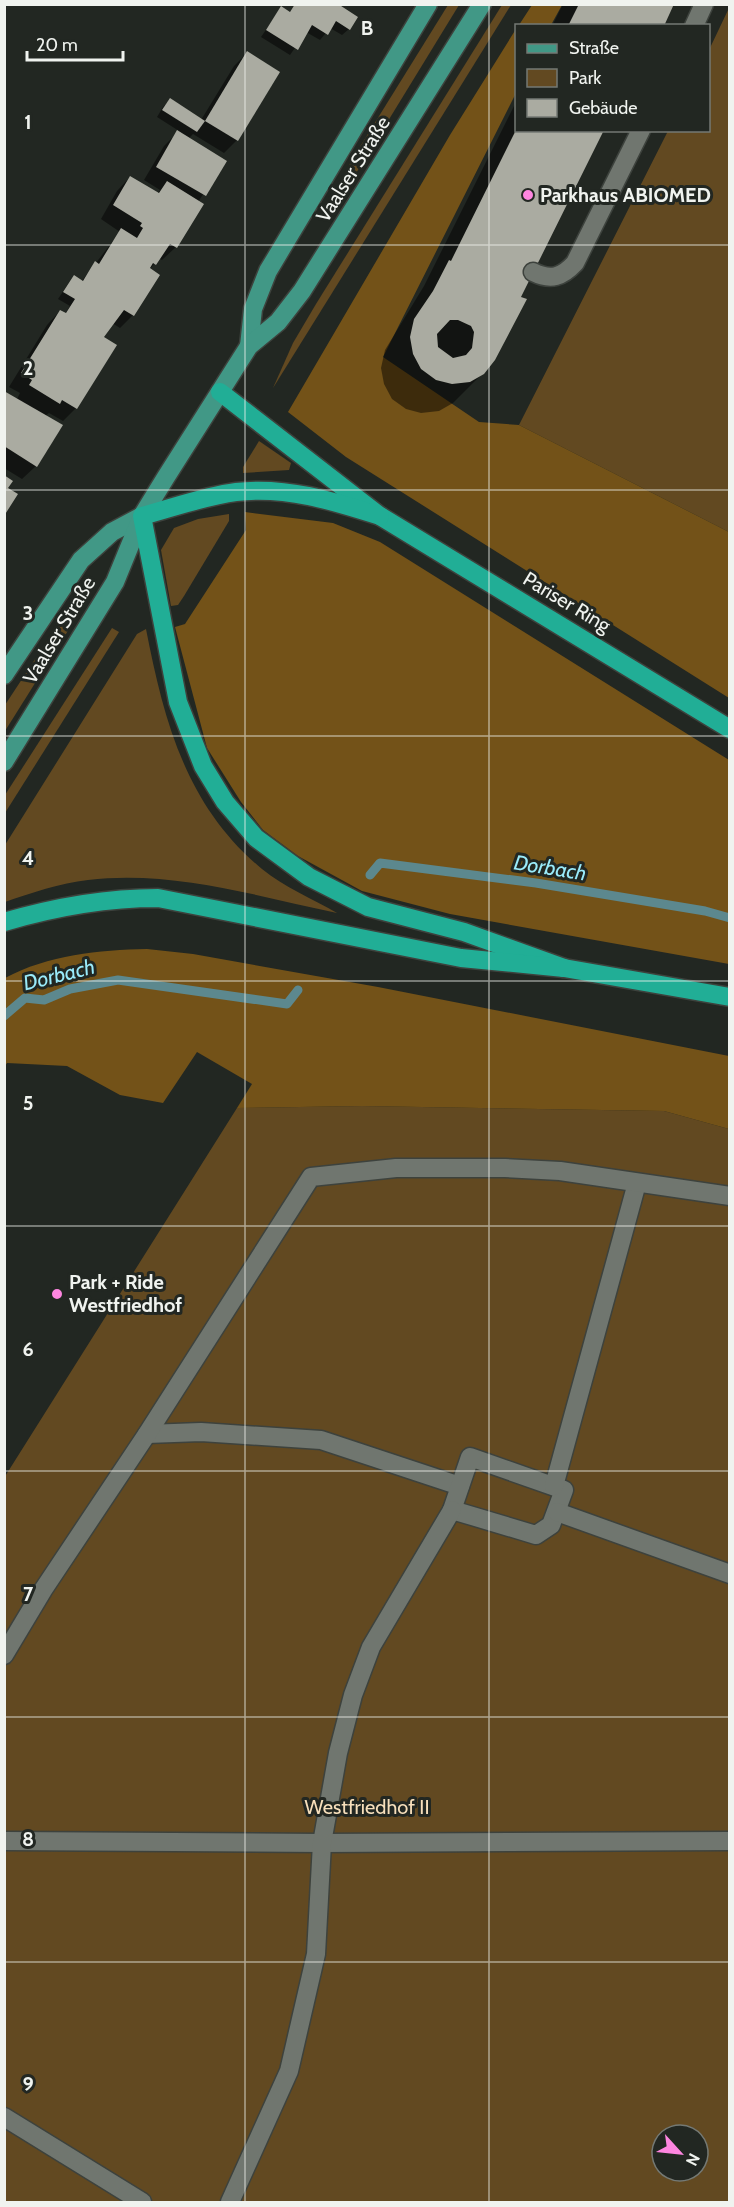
<svg xmlns="http://www.w3.org/2000/svg" width="734" height="2207" font-family="Cabin,sans-serif">
<style>
.green{fill:#624921;fill-rule:evenodd}
.forest{fill:#735218}
.shadow{fill:#0007}
.lines{fill:none;stroke-linecap:round;stroke-linejoin:round}
.stream{stroke:#5c888e;stroke-width:9}
.building{fill:#aaaba1;fill-rule:evenodd}
.minor-casing{stroke:#3d423d;stroke-width:21}
.major-casing{stroke:#3d423d;stroke-width:21}
.highway-casing{stroke:#3d423d;stroke-width:21}
.minor{stroke:#70766f;stroke-width:18}
.major{stroke:#419886;stroke-width:18}
.highway{stroke:#21ae96;stroke-width:18}
.grid{fill:none;stroke:#f0f3ef;stroke-width:1.5;stroke-opacity:0.55}
.poi-dot{fill:#fe86e0;stroke:#222722;stroke-width:2}
.labels{text-anchor:middle;stroke-width:6;stroke-linejoin:round;paint-order:stroke}
.street-label{font-size:20px;fill:#f0f3ef;stroke:#222722}
.poi-label{font-size:20px;font-weight:bold;fill:#f0f3ef;stroke:#222722;text-anchor:start}
.park-label{font-size:20px;fill:#f7dfbb;stroke:#222722}
.water-label{font-size:21px;font-style:italic;fill:#9aebfa;stroke:#222722}
.grid-label{font-size:20px;text-anchor:middle;font-weight:bold;fill:#f0f3ef;stroke:#222722;stroke-width:6;stroke-linejoin:round;paint-order:stroke}
</style>
<rect width="100%" height="100%" fill="#222722"/>
<g class="green">
<polygon points="448,5 459,5 350,183 344,182 342,178 353,158"/>
<polygon points="502,5 511,5 273,388 293,343 316,304"/>
<polygon points="729,8 729,532 519,425 668,131 708,130 709,50"/>
<polygon points="259,441 291,463 289,470 243,473 243,467"/>
<polygon points="229,514 229,521 184,596 178,605 171,606 161,550 174,528 198,519"/>
<polygon points="72,603 81,610 5,731 5,705"/>
<polygon points="112,628 119,632 5,813 5,795"/>
<path d="M146,629C164,721 186,806 262,869C284,887 313,899 337,913C256,896 172,870 88,880C60,883 31,893 5,902V845L137,634Z"/>
<path d="M362,1106L664,1111L729,1129V2202H5L4,1478L237,1108ZM662,2135H698V2171H662Z"/>
</g>
<g class="forest">
<polygon points="532,5 532,4 562,5 551,25 519,25"/>
<polygon points="516,29 516,93 383,357 479,422 519,425 729,532 729,698 346,457 288,412 450,135"/>
<polygon points="245,512 333,523 380,542 729,760 729,964 450,914 362,891 298,856 263,830 241,802 207,748 175,627 185,624 246,530"/>
<path d="M147,949L193,954L378,987L729,1056V1129L664,1111L362,1106L237,1108L252,1084L197,1052L163,1103L120,1095L67,1066L7,1063L5,1066V978C48,955 99,950 147,949Z"/>
</g>
<g class="shadow">
<polygon points="295,4 314,4 349,29 342,35 330,28 320,40 306,32 290,55 261,37 281,8 289,13"/>
<polygon points="563,4 673,4 662,26 552,26"/>
<polygon points="247,53 237,140 224,153 193,134 188,139 225,161 198,202 202,205 176,247 162,260 159,258 149,270 133,315 120,328 112,323 101,337 76,408 63,421 49,413 45,416 36,466 22,479 4,468 4,393 17,399 20,393 9,387 47,325 60,311 65,314 70,306 58,299 68,284 74,277 81,282 120,232 101,219 117,191 130,177 157,194 160,190 144,180 164,146 179,131 157,117 163,107 170,100 201,120 234,66"/>
<polygon points="516,102 516,130 483,373 453,403 439,411 421,413 406,409 392,399 384,384 381,368 385,350 424,286"/>
</g>
<g class="lines">
<g class="stream">
<polyline points="370,875 380,863 536,883 705,911 730,918"/>
<polyline points="4,1016 25,998 44,1000 70,989 118,980 287,1004 298,990"/>
</g>
</g>
<g class="building">
<polygon points="295,4 338,4 358,17 350,30 336,21 328,35 312,25 298,50 266,30 281,6 290,12"/>
<polygon points="579,4 674,4 664,26 568,26"/>
<polygon points="247,51 280,72 238,141 205,121"/>
<polygon points="170,98 205,121 197,132 162,110"/>
<polygon points="177,130 227,161 206,196 156,167"/>
<path d="M516,130H604L521,297L527,299L495,360L484,374L470,382L452,384L436,380L421,369L413,354L410,337L414,319L433,291L449,260L451,261ZM450,320H458L471,326L474,332L472,348L466,355L453,358L438,347L437,334Z"/>
<polygon points="130,176 159,193 167,181 204,204 177,248 170,244 156,265 153,263 150,268 160,275 134,316 124,310 104,337 117,345 77,409 62,400 60,404 29,385 32,380 21,373 60,310 66,313 75,299 63,292 74,275 83,281 95,261 99,264 121,228 137,238 143,228 140,226 142,223 113,205"/>
<polygon points="4,391 63,425 37,467 4,446"/>
<polygon points="4,475 13,481 8,488 18,494 4,516"/>
</g>
<g class="lines">
<defs>
<g id="minor">
<polyline points="694,26 704,4"/>
<path d="M533,272C551,281 562,277 575,263L641,130"/>
<polyline points="147,1434 201,1432 321,1440 460,1486"/>
<polygon points="470,1457 564,1490 551,1525 536,1535 452,1510"/>
<polyline points="554,1486 637,1183"/>
<polyline points="557,1512 730,1574"/>
<polyline points="4,1655 43,1590 147,1434 311,1177 396,1168 505,1168 560,1171 730,1196"/>
<polyline points="4,1841 322,1843 730,1841"/>
<polyline points="4,2117 142,2202"/>
<polyline points="230,2202 289,2071 316,1954 322,1843 338,1753 353,1695 371,1647 452,1510"/>
</g>
<g id="major">
<polyline points="249,346 253,309 268,271 428,4"/>
<polyline points="4,675 81,560 112,532 142,516"/>
<polyline points="4,762 115,582 142,516 166,477 249,346 278,322 302,291 482,4"/>
</g>
<g id="highway">
<polyline points="220,392 380,516 730,729"/>
<path d="M380,516C333,501 286,486 236,492C205,496 172,508 142,516L178,702L203,766L225,802L256,838L309,877L368,907L464,932L564,968"/>
<path d="M4,922C55,907 105,898 158,898L461,958L564,968L730,997"/>
</g>
</defs>
<use href="#minor" class="minor-casing"/>
<use href="#major" class="major-casing"/>
<use href="#highway" class="highway-casing"/>
<use href="#minor" class="minor"/>
<use href="#major" class="major"/>
<use href="#highway" class="highway"/>
</g>
<path class="grid" d="M245,4V2202M489,4V2202M4,245H730M4,490H730M4,736H730M4,981H730M4,1226H730M4,1471H730M4,1717H730M4,1962H730"/>
<g class="poi-dot">
<circle cx="528" cy="195" r="6"/>
<circle cx="57" cy="1294" r="6"/>
</g>
<g class="labels">
<g class="street-label">
<text transform="translate(353 169) rotate(-58)" y="7">Vaalser Straße</text>
<text transform="translate(567 602) rotate(31)" y="7">Pariser Ring</text>
<text transform="translate(59 630) rotate(-59)" y="7">Vaalser Straße</text>
</g>
<g class="poi-label">
<text x="540" y="202">Parkhaus ABIOMED</text>
<text x="69" y="1289">Park + Ride<tspan x="69" dy="23">Westfriedhof</tspan></text>
</g>
<g class="park-label">
<text x="367" y="1814">Westfriedhof II</text>
</g>
<g class="water-label">
<text transform="translate(550 868) rotate(9)" y="7">Dorbach</text>
<text transform="translate(59 975) rotate(-14)" y="7">Dorbach</text>
</g>
</g>
<g class="grid-label">
<text x="367" y="35">B</text>
<text x="28" y="129">1</text>
<text x="28" y="375">2</text>
<text x="28" y="620">3</text>
<text x="28" y="865">4</text>
<text x="28" y="1110">5</text>
<text x="28" y="1356">6</text>
<text x="28" y="1601">7</text>
<text x="28" y="1846">8</text>
<text x="28" y="2091">9</text>
</g>
<rect width="734" height="2207" fill="none" stroke="#f0f3ef" stroke-width="12"/>
<rect x="515" y="24" width="195" height="108" fill="#222722" stroke="#747974" stroke-width="1.5"/>
<rect x="527" y="44" width="30" height="9" fill="#419886" stroke="#747974" stroke-width="1.5"/>
<text x="569" y="54" font-size="18" fill="#f0f3ef">Straße</text>
<rect x="527" y="69" width="30" height="18" fill="#624921" stroke="#747974" stroke-width="1.5"/>
<text x="569" y="84" font-size="18" fill="#f0f3ef">Park</text>
<rect x="527" y="99" width="30" height="18" fill="#aaaba1" stroke="#747974" stroke-width="1.5"/>
<text x="569" y="114" font-size="18" fill="#f0f3ef">Gebäude</text>
<g transform="translate(680 2153) rotate(117)"><circle r="28" fill="#222722" stroke="#747974" stroke-width="1.5"/>
<path d="M0-4.5L10 22L0 15L-10 22Z" fill="#fe86e0"/>
<text y="-9" font-size="16" font-weight="bold" text-anchor="middle" fill="#f0f3ef">N</text>
</g>
<path d="M27 51v9h96v-9" fill="none" stroke="#f0f3ef" stroke-width="3"/>
<text x="36" y="51" font-size="18" fill="#f0f3ef" stroke="#222722" stroke-width="4.5" paint-order="stroke">20 m</text>
</svg>
